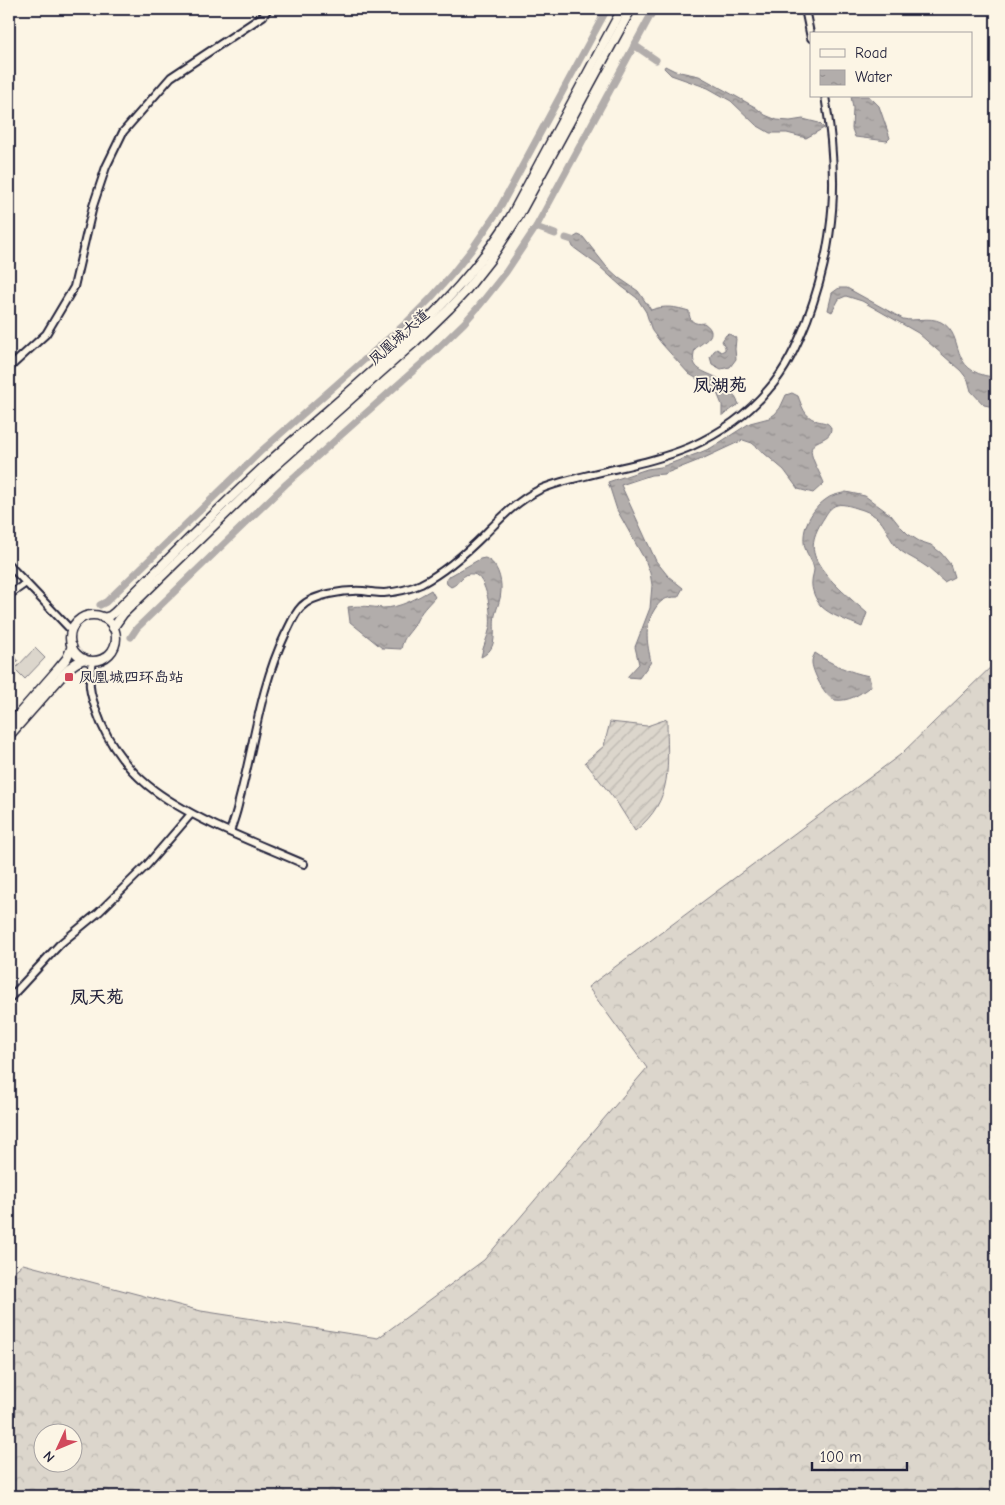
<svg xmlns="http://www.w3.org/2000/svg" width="1005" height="1505" font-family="'Comic Neue','LXGW WenKai TC',sans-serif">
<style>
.forest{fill:url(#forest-crowns);stroke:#7f7c84;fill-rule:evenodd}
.park{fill:url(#park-tufts);stroke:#7f7c84}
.garden{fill:url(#garden-furrows);stroke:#7f7c84}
.pitch{fill:#dcd6cc;stroke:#7f7c84}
.water{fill:url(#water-ripples);stroke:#78757e}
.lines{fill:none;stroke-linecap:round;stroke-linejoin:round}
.canal{stroke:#b2adab;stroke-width:7}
.minor-casing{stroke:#22223b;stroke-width:10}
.major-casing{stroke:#22223b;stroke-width:11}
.minor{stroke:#fcf5e5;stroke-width:6}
.major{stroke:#fcf5e5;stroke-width:8}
.poi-dot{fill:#d1495b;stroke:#fcf5e5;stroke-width:2}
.labels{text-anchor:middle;stroke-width:4;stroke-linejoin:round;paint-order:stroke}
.street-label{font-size:15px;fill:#22223b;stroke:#fcf5e5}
.poi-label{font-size:15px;fill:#22223b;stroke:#fcf5e5;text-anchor:start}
.quarter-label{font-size:18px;font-weight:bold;fill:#22223b;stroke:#fcf5e5}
</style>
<defs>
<pattern id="forest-crowns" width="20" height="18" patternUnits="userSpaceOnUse" patternTransform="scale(1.25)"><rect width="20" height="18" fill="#dcd6cc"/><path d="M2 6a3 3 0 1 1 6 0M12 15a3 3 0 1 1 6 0" fill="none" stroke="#bcb7b0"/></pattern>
<pattern id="park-tufts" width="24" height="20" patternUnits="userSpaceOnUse" patternTransform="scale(1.25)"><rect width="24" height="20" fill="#dcd6cc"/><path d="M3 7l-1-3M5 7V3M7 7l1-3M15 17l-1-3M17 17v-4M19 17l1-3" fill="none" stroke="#bcb7b0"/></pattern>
<pattern id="garden-furrows" width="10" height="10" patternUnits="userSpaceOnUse" patternTransform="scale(1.25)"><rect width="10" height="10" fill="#dcd6cc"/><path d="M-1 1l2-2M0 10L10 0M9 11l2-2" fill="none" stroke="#bcb7b0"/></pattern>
<pattern id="water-ripples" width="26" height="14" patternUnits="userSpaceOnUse" patternTransform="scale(1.25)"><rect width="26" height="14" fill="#b2adab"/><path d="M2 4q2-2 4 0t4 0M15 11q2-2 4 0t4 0" fill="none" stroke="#908c8c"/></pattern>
</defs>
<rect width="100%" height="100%" fill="#fcf5e5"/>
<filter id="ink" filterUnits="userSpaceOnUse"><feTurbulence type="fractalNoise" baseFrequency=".02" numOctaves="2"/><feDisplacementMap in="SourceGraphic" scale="10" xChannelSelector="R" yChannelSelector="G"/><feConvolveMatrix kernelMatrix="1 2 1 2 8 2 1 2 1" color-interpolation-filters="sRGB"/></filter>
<g filter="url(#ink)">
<path class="forest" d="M996,662V1496H9V1467L14,1440L9,1420V1275L23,1264L201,1311L378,1338L484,1260L647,1068L588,987L900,755ZM42,1432H72V1462H42Z"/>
<polygon class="park" points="9,646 18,661 9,669"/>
<path class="garden" d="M667,719C667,765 675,799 635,831L616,801L585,762L604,746L610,722L647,726Z"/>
<polygon class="pitch" points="35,648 45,658 25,679 15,669"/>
<g class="water">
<polygon points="665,66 675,71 699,76 755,107 765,115 777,120 790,121 803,119 819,123 824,128 806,138 787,133 770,133 756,125 731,101 708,88 671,75 664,68"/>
<polygon points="851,96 869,96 879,106 890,138 887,141 855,137 852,129 853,108"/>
<path d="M578,235L583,237L606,266L619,278L638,291L651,310C664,305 676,307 689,311C689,321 694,325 704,323C721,335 703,341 695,349C688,371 706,371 719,379C729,385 734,395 739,404L722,416V405L718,395L711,387L689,374L662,344L652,331L646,312L637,298L621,286L599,266L573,247L571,242L573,238Z"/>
<path d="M839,288H847L903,319C915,322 929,316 941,322C967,336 946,371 993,377L996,382V405L994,407L984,405L971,391L968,380L961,371L918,333L862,301L846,296L839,299L832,312L828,310L832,293Z"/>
<polygon points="729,334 735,337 736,339 735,349 736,359 730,367 721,369 712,364 710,357 714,351 717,349 721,352 725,350 725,347 722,341 726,335"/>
<path d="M792,393L798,396C802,406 804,416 815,420C821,423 830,421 831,429C831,440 815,439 812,447C808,455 821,474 824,483L813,493L798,489L784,470L752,443L743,440L702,459L664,474L651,475L621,485L656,561L668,576L683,588L678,597C665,597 660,600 653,612C644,630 647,642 651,662L639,678L627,677L639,664L635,647L650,608L652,585L650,573L646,562L617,510L608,482L647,469L661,467L699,453L711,448L750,423L769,418L775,414L780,408L786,395Z"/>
<path d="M846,492L865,496L891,515L899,525L908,534L919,541L931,545L941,553L950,564L954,577L944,582C938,577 933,572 927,567C919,561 909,557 901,551C884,537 890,520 863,510C856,508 844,503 837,505C830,507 827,513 824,518C815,532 809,545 817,561C827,580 851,599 867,613L862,627C849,621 831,616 821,606C815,599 811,589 812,581C812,577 814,573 814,569C813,561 807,555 805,548C800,529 812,508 828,498C832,495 840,494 846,492Z"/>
<path d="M485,558C497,562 502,579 501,591C501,599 497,607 495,615C492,630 500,648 481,657C483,646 488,637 490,627C492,615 487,576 473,574C462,572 460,584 451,587L447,584L446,580L448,577L480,559Z"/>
<path d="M431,590L435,597C427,606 421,611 416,622C411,633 404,634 401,649L382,648L350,622L348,607C361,605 371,607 383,608C400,608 417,598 431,590Z"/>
<path d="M815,653C833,665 849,672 869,676L871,686C860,694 849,702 835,700C826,699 811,670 812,661C812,658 814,656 815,653Z"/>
</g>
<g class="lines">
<g class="canal">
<polyline points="634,45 656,60"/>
<polyline points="536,227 555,234"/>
<polyline points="566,238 572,240"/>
<polyline points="100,605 106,602 260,452 406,323 430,299 453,273 472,249 498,211 607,9"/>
<polyline points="131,637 137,628 286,484 429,357 464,323 479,306 506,272 536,227 654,9"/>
</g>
<defs>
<g id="minor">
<polyline points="805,9 811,38"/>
<polyline points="9,368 46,334 74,287 93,206 106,167 123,132 171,77 263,16 268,9"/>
<polyline points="9,565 71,630"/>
<polyline points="9,595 26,583"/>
<path d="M93,661C92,669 89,679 90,687C91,699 97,712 101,723C125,777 163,800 214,825C244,839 274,851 304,864"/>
<path d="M230,832C233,822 237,812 239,801C254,745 260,687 285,635C290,626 294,614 301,607C313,594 346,590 363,591C370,592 377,593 384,593C397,592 410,589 421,584C444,572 466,553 485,534C502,517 517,501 539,490C554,483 570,480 585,476C620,467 657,461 690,447C719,434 747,415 768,390C786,370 797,345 807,320C836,242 839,177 825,96"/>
<polyline points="9,999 60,944 99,912 147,865 191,814"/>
</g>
<g id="major">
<circle cx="93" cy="638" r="23"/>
<path d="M103,618L110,616L115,612C166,562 216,510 269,462C354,385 449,316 510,218L622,9"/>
<polyline points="113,628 123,614 272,469 415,342 449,309 464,293 490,260 518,217 631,9"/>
<polyline points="9,725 57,670 67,658 72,646"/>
<polyline points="9,736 69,668 76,663 84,659"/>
</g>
</defs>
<use href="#minor" class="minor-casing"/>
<use href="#major" class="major-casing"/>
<use href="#minor" class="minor"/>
<use href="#major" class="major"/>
</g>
</g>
<rect class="poi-dot" x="64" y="672" width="10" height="10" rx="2.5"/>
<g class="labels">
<g class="street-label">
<text transform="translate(399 337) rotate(-42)" y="5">凤凰城大道</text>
</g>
<g class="poi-label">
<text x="79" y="682">凤凰城四环岛站</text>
</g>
<g class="quarter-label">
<text x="720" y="391">凤湖苑</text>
<text x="97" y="1003">凤天苑</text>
</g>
</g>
<rect width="1005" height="1505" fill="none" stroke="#fcf5e5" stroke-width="30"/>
<rect x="15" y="15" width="975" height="1475" fill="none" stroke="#22223b" stroke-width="2" filter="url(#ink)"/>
<rect x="810" y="32" width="162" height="65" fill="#fcf5e5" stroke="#a5a1a1"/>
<rect x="820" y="49" width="25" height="8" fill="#fcf5e5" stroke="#a5a1a1"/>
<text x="855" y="58" font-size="15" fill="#22223b">Road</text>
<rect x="820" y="70" width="25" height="15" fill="url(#water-ripples)" stroke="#a5a1a1"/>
<text x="855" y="82" font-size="15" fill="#22223b">Water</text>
<g transform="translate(58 1448) rotate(226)"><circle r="24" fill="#fcf5e5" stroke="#a5a1a1"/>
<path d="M0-4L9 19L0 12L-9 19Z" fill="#d1495b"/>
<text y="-8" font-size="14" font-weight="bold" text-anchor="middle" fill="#22223b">N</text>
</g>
<path d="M812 1462v8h95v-8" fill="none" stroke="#22223b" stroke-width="2.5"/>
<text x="820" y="1462" font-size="15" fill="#22223b" stroke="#fcf5e5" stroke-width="4" paint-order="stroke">100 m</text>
</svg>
